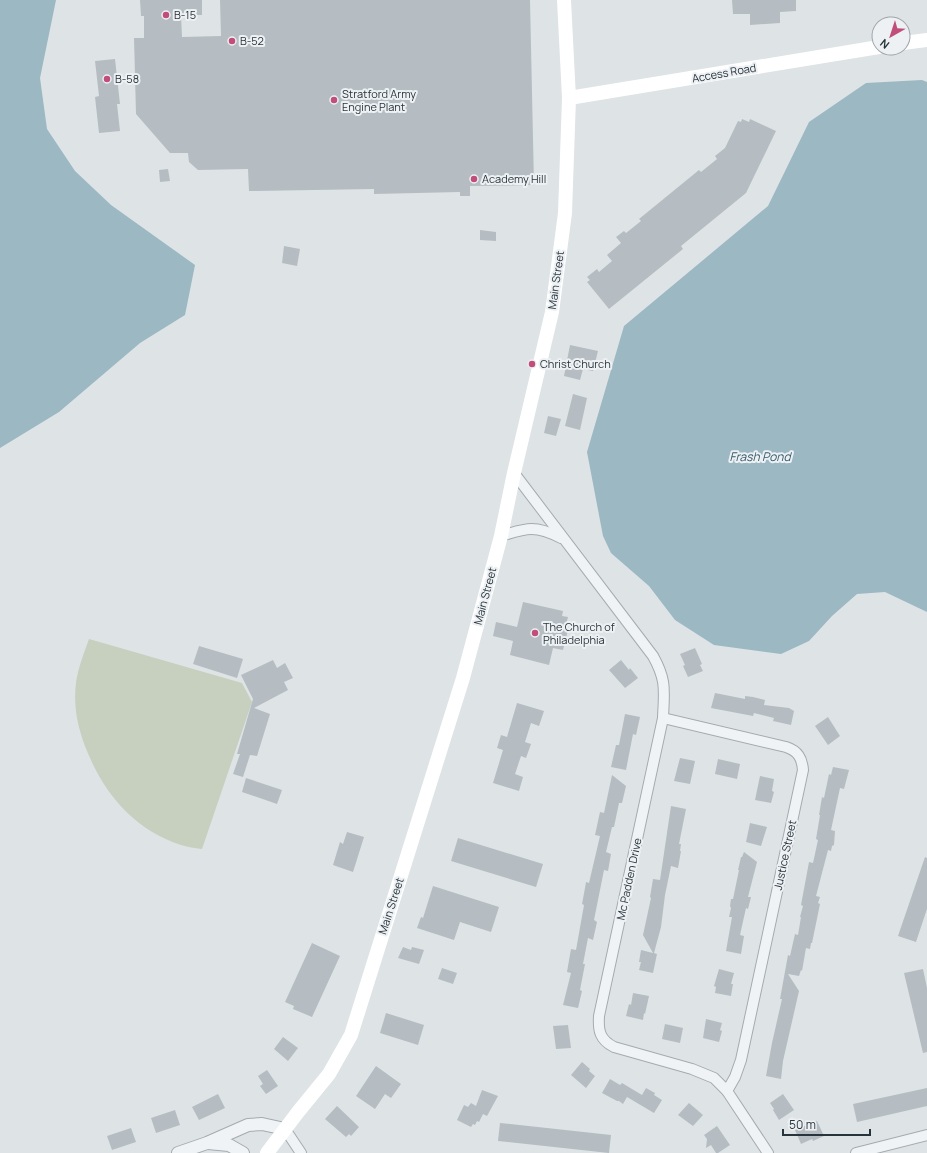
<svg xmlns="http://www.w3.org/2000/svg" width="927" height="1153" font-family="Manrope,sans-serif">
<style>
.green{fill:#c7cfbf}
.water{fill:#9bb8c3}
.building{fill:#b5bdc2}
.lines{fill:none;stroke-linecap:round;stroke-linejoin:round}
.minor-casing{stroke:#a4abaf;stroke-width:12}
.tertiary-casing{stroke:#a4abaf;stroke-width:14}
.minor{stroke:#f0f3f5;stroke-width:10}
.tertiary{stroke:#f0f3f5;stroke-width:12}
.secondary{stroke:#fff;stroke-width:14}
.poi-dot{fill:#c14d7b;stroke:#edf1f4;stroke-width:1.5}
.labels{text-anchor:middle;stroke-width:4;stroke-linejoin:round;paint-order:stroke}
.poi-label{font-size:11px;fill:#28343b;stroke:#edf1f4;text-anchor:start}
.street-label{font-size:11px;fill:#28343b;stroke:#edf1f4}
.water-label{font-size:12px;font-style:italic;fill:#365b6b;stroke:#edf1f4}
</style>
<rect width="100%" height="100%" fill="#dee3e6"/>
<path class="green" d="M89,639L242,683L252,702L202,849C195,848 187,847 181,845C135,830 105,795 87,751C78,729 73,707 76,683C78,668 84,653 89,639Z"/>
<g class="water">
<polygon points="0,0 56,0 40,78 47,129 75,171 111,205 195,265 185,315 140,343 59,412 0,448"/>
<polygon points="922,80 927,82 927,612 885,592 857,594 832,616 809,641 781,654 714,645 675,620 649,586 611,553 603,536 587,452 624,326 768,206 809,122 866,83"/>
</g>
<g class="building">
<polygon points="140,0 202,0 202,15 181,15 182,37 221,36 220,0 530,0 534,185 470,186 470,196 460,196 460,192 374,194 374,189 249,191 248,169 198,170 189,162 188,153 170,153 136,114 134,38 144,38 144,16 141,16"/>
<polygon points="732,0 796,0 796,11 780,12 780,23 750,25 750,14 733,14"/>
<polygon points="115,59 120,104 117,104 120,131 99,133 95,97 99,96 95,61"/>
<polygon points="742,119 749,122 750,119 776,131 746,193 681,246 683,249 609,309 587,282 590,280 587,277 597,269 599,272 612,261 607,255 621,243 616,237 624,231 626,233 641,221 639,219 699,170 701,172 717,159 715,156 725,148 738,121 741,122"/>
<polygon points="168,169 170,181 160,182 159,170"/>
<polygon points="480,230 496,232 496,241 480,240"/>
<polygon points="284,246 300,249 297,266 282,263"/>
<polygon points="570,345 598,351 593,371 583,369 580,380 564,376"/>
<polygon points="573,394 587,398 580,430 565,426"/>
<polygon points="548,416 561,419 556,436 544,433"/>
<polygon points="523,602 563,611 562,616 568,617 565,629 568,630 563,650 553,648 549,665 510,655 513,641 493,636 496,622 517,627"/>
<polygon points="199,646 243,659 237,678 193,664"/>
<polygon points="695,648 702,664 700,665 703,671 688,677 683,666 685,665 680,654"/>
<polygon points="273,660 277,668 285,663 293,678 284,682 288,690 254,708 270,714 257,756 250,755 243,777 233,774 240,754 237,754 253,699 241,675"/>
<polygon points="621,660 629,670 630,668 638,678 625,688 609,670"/>
<polygon points="715,693 745,699 745,696 753,697 765,700 764,705 789,708 794,711 791,725 773,721 774,718 754,713 753,716 711,708"/>
<polygon points="517,703 544,711 539,726 531,723 525,742 531,744 526,758 521,756 515,774 523,777 519,791 493,783 503,750 497,748 501,735 507,737"/>
<polygon points="625,714 640,717 636,735 633,734 626,770 611,767 616,745 619,745"/>
<polygon points="828,717 840,736 828,745 815,726"/>
<polygon points="680,758 695,761 690,784 674,781"/>
<polygon points="718,759 740,764 737,779 715,774"/>
<polygon points="833,767 849,770 844,789 840,788 831,830 835,831 834,845 832,846 831,851 828,850 816,896 820,897 818,903 820,904 812,943 811,943 810,949 806,948 802,971 801,970 799,976 788,974 799,991 783,1061 781,1079 766,1076 772,1043 782,999 780,999 788,955 790,956 795,934 798,935 801,917 800,917 803,906 801,905 809,862 813,863 818,840 816,839 820,815 819,815 822,797 824,798 829,774 831,775"/>
<polygon points="612,775 626,786 622,803 619,803 614,827 612,827 606,852 611,854 608,871 604,870 594,920 597,922 593,940 588,938 583,964 585,964 580,990 582,991 578,1008 563,1005 571,973 567,972 568,966 571,949 576,950 584,905 582,904 585,888 586,882 589,883 600,836 595,835 600,812 604,813"/>
<polygon points="760,776 774,779 772,791 774,792 771,803 755,800"/>
<polygon points="246,778 282,790 277,804 242,792"/>
<polygon points="671,806 686,809 679,844 681,844 680,851 681,851 678,868 671,866 665,895 661,927 654,953 657,954 653,973 639,970 641,962 639,962 641,950 653,953 643,935 651,898 650,897 653,879 660,880"/>
<polygon points="750,823 767,827 761,846 746,842"/>
<polygon points="347,832 364,837 353,872 333,865 340,842 343,844"/>
<polygon points="458,838 543,864 536,887 451,861"/>
<polygon points="744,852 757,862 748,897 751,897 748,909 746,908 740,935 744,936 741,954 726,951 732,917 729,917 731,908 730,906 731,899 733,899 739,870 738,870 741,857 742,857"/>
<polygon points="925,857 927,858 927,909 916,942 898,936"/>
<polygon points="433,886 499,907 491,932 460,922 454,940 417,928 421,917 423,918"/>
<polygon points="312,943 340,956 312,1017 293,1009 294,1006 285,1002"/>
<polygon points="403,947 411,950 412,947 424,950 419,964 398,958"/>
<polygon points="442,968 457,973 453,984 438,979"/>
<polygon points="719,969 734,973 731,984 733,984 731,996 715,993 716,987 714,986"/>
<polygon points="923,969 927,988 927,1052 923,1053 904,973"/>
<polygon points="633,993 649,996 645,1014 644,1013 643,1020 626,1016 629,1004 631,1005"/>
<polygon points="386,1013 424,1025 418,1045 380,1033"/>
<polygon points="706,1019 722,1023 720,1030 722,1031 719,1042 703,1038"/>
<polygon points="665,1024 683,1028 680,1043 662,1039"/>
<polygon points="568,1025 571,1048 556,1049 553,1026"/>
<polygon points="283,1037 298,1048 288,1061 274,1049"/>
<polygon points="582,1062 590,1069 589,1071 595,1076 586,1088 571,1075"/>
<polygon points="376,1066 401,1084 391,1098 385,1094 375,1109 356,1096"/>
<polygon points="267,1070 278,1086 266,1094 260,1086 263,1084 258,1076"/>
<polygon points="610,1079 620,1085 622,1083 642,1095 646,1088 655,1093 654,1095 662,1100 654,1113 627,1097 623,1104 619,1101 617,1101 602,1093"/>
<polygon points="927,1088 927,1106 857,1122 853,1104"/>
<polygon points="482,1090 498,1096 487,1116 483,1114 479,1122 477,1121 475,1125 473,1124 471,1127 457,1120 464,1105 468,1107 471,1103 476,1106"/>
<polygon points="218,1094 225,1108 199,1120 192,1107"/>
<polygon points="783,1094 794,1110 779,1120 773,1110 774,1109 770,1103"/>
<polygon points="689,1103 703,1115 693,1126 678,1115"/>
<polygon points="337,1106 359,1127 351,1136 349,1134 346,1137 325,1119"/>
<polygon points="175,1110 180,1125 156,1133 151,1118"/>
<polygon points="817,1121 824,1136 813,1141 812,1139 801,1144 795,1130"/>
<polygon points="500,1123 611,1135 609,1153 498,1141"/>
<polygon points="717,1126 730,1145 718,1153 716,1153 711,1145 706,1148 707,1139 704,1135"/>
<polygon points="131,1128 136,1142 112,1150 107,1136"/>
</g>
<g class="lines">
<defs>
<g id="minor">
<path d="M514,473L653,656C667,681 664,691 663,718L599,1016C598,1031 600,1040 614,1047L692,1069L714,1078L727,1091L768,1153"/>
<path d="M501,536C527,528 535,525 561,538"/>
<path d="M663,718L786,747C798,751 802,758 803,770L741,1060L735,1077L727,1091"/>
<polyline points="285,1129 301,1153"/>
<polyline points="856,1153 927,1135"/>
</g>
<g id="tertiary">
<polyline points="208,1143 229,1145 243,1153"/>
<polyline points="178,1153 207,1143 248,1125 262,1124 285,1129"/>
</g>
</defs>
<use href="#minor" class="minor-casing"/>
<use href="#tertiary" class="tertiary-casing"/>
<use href="#minor" class="minor"/>
<use href="#tertiary" class="tertiary"/>
<g class="secondary">
<polyline points="903,43 927,40"/>
<polyline points="569,98 879,47"/>
<polyline points="267,1153 298,1112 329,1074 351,1035 463,678 501,536 514,473 552,312 565,213 569,98 564,0"/>
</g>
</g>
<g class="poi-dot">
<circle cx="166" cy="15" r="4"/>
<circle cx="232" cy="41" r="4"/>
<circle cx="107" cy="79" r="4"/>
<circle cx="334" cy="100" r="4"/>
<circle cx="474" cy="179" r="4"/>
<circle cx="532" cy="364" r="4"/>
<circle cx="535" cy="633" r="4"/>
</g>
<g class="labels">
<g class="poi-label">
<text x="174" y="19">B-15</text>
<text x="240" y="45">B-52</text>
<text x="115" y="83">B-58</text>
<text x="342" y="98">Stratford Army<tspan x="342" dy="13">Engine Plant</tspan></text>
<text x="482" y="183">Academy Hill</text>
<text x="540" y="368">Christ Church</text>
<text x="543" y="631">The Church of<tspan x="543" dy="13">Philadelphia</tspan></text>
</g>
<g class="street-label">
<text transform="translate(724 73) rotate(-10)" y="4">Access Road</text>
<text transform="translate(556 280) rotate(-82)" y="4">Main Street</text>
<text transform="translate(485 596) rotate(-75)" y="4">Main Street</text>
<text transform="translate(785 855) rotate(-78)" y="4">Justice Street</text>
<text transform="translate(629 879) rotate(-78)" y="4">Mc Padden Drive</text>
<text transform="translate(391 906) rotate(-72)" y="4">Main Street</text>
</g>
<g class="water-label">
<text x="760" y="461">Frash Pond</text>
</g>
</g>
<g transform="translate(891 36) rotate(219)"><circle r="19" fill="#edf1f4" stroke="#9ea5aa"/>
<path d="M0-3L7 15L0 10L-7 15Z" fill="#c14d7b"/>
<text y="-6" font-size="11" font-weight="bold" text-anchor="middle" fill="#28343b">N</text>
</g>
<path d="M783 1129v6h87v-6" fill="none" stroke="#28343b" stroke-width="2"/>
<text x="789" y="1129" font-size="12" fill="#28343b" stroke="#edf1f4" stroke-width="3" paint-order="stroke">50 m</text>
</svg>
